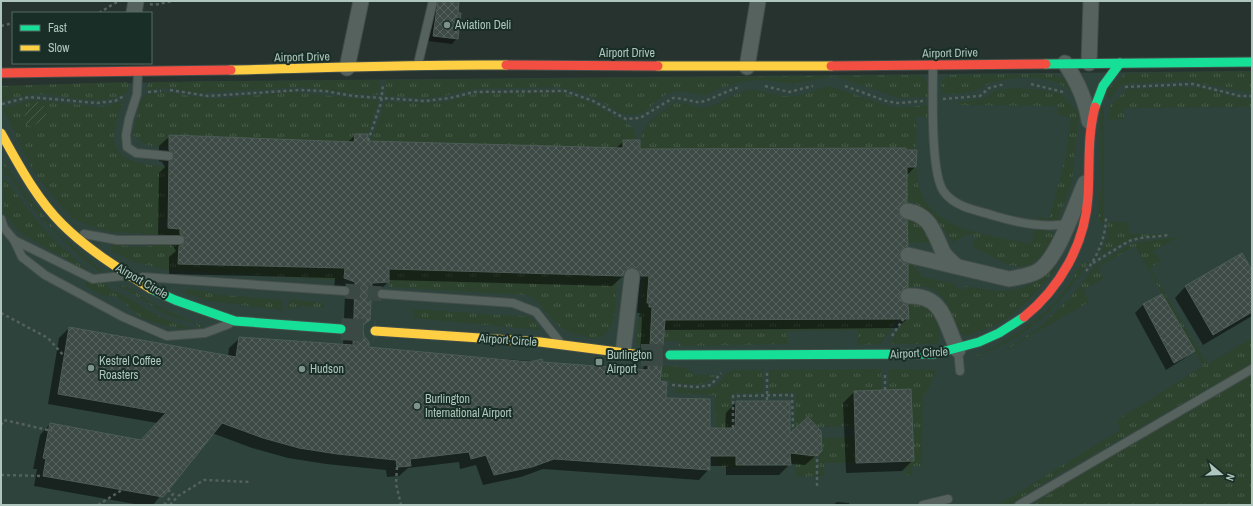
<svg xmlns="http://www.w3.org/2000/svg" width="1253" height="506" font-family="'Archivo Narrow',sans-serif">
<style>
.airport{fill:#2d433c}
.grass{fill:url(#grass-tufts)}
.garden{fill:url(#garden-furrows)}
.shadow{fill:#0007;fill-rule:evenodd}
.building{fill:url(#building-cross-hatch);stroke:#4d5c56;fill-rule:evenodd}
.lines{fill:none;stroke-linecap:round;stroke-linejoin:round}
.street-tunnel{stroke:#3a4944;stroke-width:15;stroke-dasharray:15 8;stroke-linecap:butt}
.secondary-tunnel{stroke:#3a4944;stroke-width:22;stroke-dasharray:22 11;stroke-linecap:butt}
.lane-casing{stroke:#444e4a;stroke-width:10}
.street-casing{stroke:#444e4a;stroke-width:17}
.fast-casing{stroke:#444e4a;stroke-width:11}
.slow-casing{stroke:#444e4a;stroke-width:11}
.jam-casing{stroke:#444e4a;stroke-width:11}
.path{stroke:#55615c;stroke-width:2.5;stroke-dasharray:3 3;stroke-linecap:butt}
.lane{stroke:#56625d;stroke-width:8}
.street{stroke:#56625d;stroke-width:15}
.fast{stroke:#16e098;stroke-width:9}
.slow{stroke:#ffcf43;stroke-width:9}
.jam{stroke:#f24e42;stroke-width:9}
.poi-dot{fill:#7e938c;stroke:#192e26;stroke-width:1.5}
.labels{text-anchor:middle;stroke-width:4;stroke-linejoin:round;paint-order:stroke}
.poi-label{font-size:12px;fill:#aec6be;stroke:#192e26;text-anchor:start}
.street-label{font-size:12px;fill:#aec6be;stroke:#192e26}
</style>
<defs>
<pattern id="grass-tufts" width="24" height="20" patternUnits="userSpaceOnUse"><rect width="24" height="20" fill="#2d432e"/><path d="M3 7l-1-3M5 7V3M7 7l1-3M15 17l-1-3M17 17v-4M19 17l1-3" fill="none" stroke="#495d4a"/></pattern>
<pattern id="garden-furrows" width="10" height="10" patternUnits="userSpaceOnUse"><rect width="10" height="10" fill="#2d432e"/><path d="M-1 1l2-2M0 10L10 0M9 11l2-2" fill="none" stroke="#495d4a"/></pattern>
<pattern id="building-cross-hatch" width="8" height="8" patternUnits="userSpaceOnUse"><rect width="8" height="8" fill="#3d4a45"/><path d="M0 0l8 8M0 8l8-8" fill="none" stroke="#56635e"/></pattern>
</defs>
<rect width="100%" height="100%" fill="#26332f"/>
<polygon class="airport" points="1252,71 1252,505 1,505 1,86 220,81"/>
<g class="grass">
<polygon points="1252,71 1251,93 1188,81 1125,84 1121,85 1109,99 1106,91 1126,73"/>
<path d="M1052,74L1066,80L1074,93C1054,75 1020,75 994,82C987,84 981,88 975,91C965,94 951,93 941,94C941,83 940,78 951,75Z"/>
<polygon points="918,75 925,77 927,83 927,97 899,98 834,76 795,84 762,80 745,81 720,88 707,95 677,91 667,94 657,100 645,112 635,115 622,114 590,96 572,90 555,87 472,89 439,97 426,98 389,96 386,95 386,80"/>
<polygon points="380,80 380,90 377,95 356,94 302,87 196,93 172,88 146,90 149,82"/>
<path d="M127,82L129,86L128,92C101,108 69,95 40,94C27,94 14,98 1,101V86Z"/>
<path d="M824,87H832L891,107H909L928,105L927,117H916C917,138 915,161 918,182C926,231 992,235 1031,244L1035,228L1052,232L1054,233C1048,253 1032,271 1010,265C997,262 987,251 973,248L974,241H977V238L969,233L954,242L952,241C940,225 928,205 907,201V167H916L917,151L906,150V148L640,149C640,127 648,122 664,110C670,106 673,102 680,103C689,103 698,110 707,107C722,103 734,92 750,90C762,89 771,95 783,96C797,98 811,92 824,87Z"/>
<polygon points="1181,87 1201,88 1237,98 1252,99 1252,107 1124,108 1124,119 1108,120 1110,106 1127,89"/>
<polygon points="1018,88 1041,90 1061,94 1079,113 1072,182 1058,220 1052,223 1038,220 1038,217 1049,219 1066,156 1071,118 1058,115 1058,106 957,105 958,102 986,98 995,90"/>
<path d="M163,92L215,99L291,92L375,100H378V104L368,134H355L354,142L170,135L169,146C155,147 142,147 133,134L141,100L145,95Z"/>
<path d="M564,93L592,103L630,125C635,130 636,133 636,140H623V148L371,141L385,102L427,103L446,102L474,94Z"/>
<path d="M32,100L101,107L122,102L123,103C102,154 119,163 169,167L168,220H161V228L174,229V220H181L180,236L115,232L99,229L75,220L60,205L37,176L25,155L3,108Z"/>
<polygon points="1100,103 1104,107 1104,226 1098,218 1101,187"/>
<path d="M4,163L25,193L60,235L104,272L101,273C66,246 37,217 12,180L8,175H4Z"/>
<polygon points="3,180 7,181 36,220 53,239 90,273 18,231 4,212"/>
<polygon points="907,219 921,223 931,241 929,243 908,242"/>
<polygon points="1108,222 1128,222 1129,234 1170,235 1134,237 1100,255 1107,239"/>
<polygon points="1174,237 1177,238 1153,251 1161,261 1150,268 1207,364 1252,338 1252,363 1040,485 1010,505 998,505 1120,430 1117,420 1203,366 1135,246 1098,267 1103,279 1083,290 1089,302 993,357 1039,328 1070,298 1095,266 1130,244"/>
<path d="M163,243L179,245V264L349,268V272H345L344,278L352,281L169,270L134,262L111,251L113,244C130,247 146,249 163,243Z"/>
<path d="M1090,261C1054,311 1030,338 970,358C1018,337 1057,312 1081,264Z"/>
<path d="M908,262L913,264L922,277L956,284V288L964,290L965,286C1006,293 1020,296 1053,268L1055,270C1039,289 1023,309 1001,322C990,328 977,332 966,336L957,332C948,305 943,280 908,288Z"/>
<path d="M389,269L617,276C615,299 621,350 582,336C574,333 563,330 557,324C545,314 542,301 526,295L389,287Z"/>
<polygon points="644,276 658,277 649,278 647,303 649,303 649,307 898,318 881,344 858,345 858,330 787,331 787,344 679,346 679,341 655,341 654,346 639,346 636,340"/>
<path d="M86,282L105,283L110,290L120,293L158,316L193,330C175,327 154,325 138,315C127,307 119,292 104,296L85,286Z"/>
<polygon points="116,284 127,287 157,306 202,326 201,329 196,324 168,315"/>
<polygon points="186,289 211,292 212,294 282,300 283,310 209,301 185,293"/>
<polygon points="289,299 324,303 324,308 303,306 288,309"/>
<path d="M915,303C921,304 927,305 930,310C936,317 941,333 939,341L935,344H889L906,318H909L908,304Z"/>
<polygon points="413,309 529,317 535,321 540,330 413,318"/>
<path d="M658,366C672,367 685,364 695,375H716C704,389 686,384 670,382V380L656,379Z"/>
<polygon points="881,369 881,390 854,391 854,426 818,427 808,417 796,428 796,393 770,393 769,370"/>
<polygon points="889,369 936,370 927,393 923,393 922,466 912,466 912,475 906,475 905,461 914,461 911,390 888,390"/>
<path d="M734,370H763V393L731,394L730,456H736L743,465L744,468H722L718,464L715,395L675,393L676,388C688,388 704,392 715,386C723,381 723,373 734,370Z"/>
<polygon points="1252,375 1252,505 1032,505 1063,485"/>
<polygon points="854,437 856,463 824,463 824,476 818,476 819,453 822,451 822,438"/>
<polygon points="791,438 816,456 815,476 796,477 796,462 791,462"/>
</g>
<path class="garden" d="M36,102H41L47,112L44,119L31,127L26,124C22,113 26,106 36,102Z"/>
<g class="shadow">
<polygon points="433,1 458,1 457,38 452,44 428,41 433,8"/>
<path d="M355,135L367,142L615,149L624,141L639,150L915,167L906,176V202L898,210L907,246L898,254L907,287L898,296L908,318L897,328L663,330L656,356L659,382L665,399L709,429H725L726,413L736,402L789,436L821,451L805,465L790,464L779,475H726V466H709V469L699,480L543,469L521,477L483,485L476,465L460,469L459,462L408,468L399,476L387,477L386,470L326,464L288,458L252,448L212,433L153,505H140L34,486L37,469H33L40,435L50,424L141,441L157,423L48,404L59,338L69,328L228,356L229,348L240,338L343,346L345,293L334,289L335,278L169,274V257L176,251L173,246L170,245V239L158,238L159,173L165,167L162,162L159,161V146L170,136L348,142ZM622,277L627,279L631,286H639L637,313H640L639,317H642L640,357L644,367L642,370L368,348L362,331L363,325L369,319L371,293L378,292L388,282V280L612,286Z"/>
<polygon points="1241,254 1252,272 1252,316 1203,345 1175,298 1185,287"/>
<polygon points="1162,295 1193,350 1185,358 1166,370 1135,313 1143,305"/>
<polygon points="910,390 913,460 902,471 846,473 843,403 854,392"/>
<polygon points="837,502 849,503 849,505 833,505"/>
</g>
<g class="building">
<polygon points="438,1 459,1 458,13 461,13 458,39 433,36"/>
<path d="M355,134H368V141L623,148V140H640V149L906,148V150H917L916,167H907V202L901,204L898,209L900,217L907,220L908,246L902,249L899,253L902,261L908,264V287L901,291L899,296L903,303L908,305L909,319L665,320L663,345L659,349L658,355L662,364L660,381L667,382L666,398L710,399V428H735L736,401H790V433L808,417L821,431L822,451L816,456L790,453L791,465H736V456H710V470L554,459L532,467L494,475L486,455L471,459L469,452L410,459L411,466L397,467L396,460L337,454L299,448L263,438L222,423L163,497L43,476L46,459L43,458L50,423L141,440L166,413L58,394L69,327L236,357L239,337L353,345L355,282L344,278L345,268L178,264L179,246L185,243V238L180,234V229L168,228L169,161L173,159L174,156L172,152L169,150V135L354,142ZM633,267L638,269L641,276H649L647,303H649V307H652L650,346L653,356L648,365V370L543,362L542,359L530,362L369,347V342L364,336L363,330L364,324L370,320L372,283L389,282V269L623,276L625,270Z"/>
<polygon points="1242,253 1252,270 1252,312 1213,335 1185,286"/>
<polygon points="1162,294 1195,351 1174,363 1143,304"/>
<polygon points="911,389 914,461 856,463 854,391"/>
</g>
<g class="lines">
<polyline class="street-tunnel" points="345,291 382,294"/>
<g class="secondary-tunnel">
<polyline points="341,329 375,331"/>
<polyline points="641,355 670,355"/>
</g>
<defs>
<g id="lane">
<polyline points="418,64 433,1"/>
<path d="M933,65C933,91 930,174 944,192C956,208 977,210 995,216C1018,223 1044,228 1067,224"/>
<polyline points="138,72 137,94 129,119 126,135 127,147 136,153 169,156"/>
<polyline points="1,219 4,228 14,240 93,279 123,276"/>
<polyline points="84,234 117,240 180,240"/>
<polyline points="14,240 22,257 45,275 123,317 167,336 205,333 229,324"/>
<polyline points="143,277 345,291"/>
<polyline points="382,294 513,303 536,312 559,341"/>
<polyline points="958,350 960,371"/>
<polyline points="923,505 948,499"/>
<polyline points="1019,505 1252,369"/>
</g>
<g id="street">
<polyline points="134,13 136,1"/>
<path d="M1065,63C1077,81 1086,100 1089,121"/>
<polyline points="1089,63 1091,1"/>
<polyline points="747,67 758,1"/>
<polyline points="347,68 361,1"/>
<path d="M907,211C931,215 934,233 943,252C946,257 952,262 956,266"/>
<path d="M908,255L1009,279C1019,277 1030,276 1038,271C1058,259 1075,205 1085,183"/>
<path d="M908,296C945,295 944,323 958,350"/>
<polyline points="623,353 632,276"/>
</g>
<g id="fast">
<polyline points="1046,64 1252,62"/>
<polyline points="1095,107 1103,86 1120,63"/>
<polyline points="151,289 175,300 235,321 341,329"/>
<polyline points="670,355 934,354 979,342 999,333 1024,317"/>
</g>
<g id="slow">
<polyline points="658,66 831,66"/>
<path d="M231,70C323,68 415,64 506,65"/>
<path d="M1,133C19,165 36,198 62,224C88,250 121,270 151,289"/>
<polyline points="375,331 540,342 641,355"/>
</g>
<g id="jam">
<polyline points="506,65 658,66"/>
<polyline points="831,66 1046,64"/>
<polyline points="1,73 231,70"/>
<path d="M1024,317C1060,288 1085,244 1088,197C1090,167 1087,137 1095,107"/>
</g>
</defs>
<use href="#lane" class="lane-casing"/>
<use href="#street" class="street-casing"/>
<use href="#fast" class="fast-casing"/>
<use href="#slow" class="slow-casing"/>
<use href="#jam" class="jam-casing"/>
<g class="path">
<polyline points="150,4 154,5 173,1"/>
<polyline points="99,13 115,3 120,2"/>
<polyline points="1,26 13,23"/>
<polyline points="1031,84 1063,92"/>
<polyline points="765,86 789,92 813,86"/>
<polyline points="845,86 886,101 898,103 923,101"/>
<polyline points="1125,87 1193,84 1240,96 1252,96"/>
<path d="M170,90L208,96L300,90L325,91L353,96L425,101L450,98L474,92L565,91L593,101L626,119L640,118L673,98C681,98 690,101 698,102C709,102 728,89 741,87"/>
<polyline points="148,92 161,91"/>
<polyline points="943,99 980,96 989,88 1005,84"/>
<polyline points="2,104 29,97 97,103 115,101 124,96"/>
<polyline points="368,141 381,103 383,85"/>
<polyline points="1093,263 1129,241 1140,238 1170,235"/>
<path d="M1086,271C1098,256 1106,236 1106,217"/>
<polyline points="1,313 48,338 64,356"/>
<polyline points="892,336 904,318"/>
<polyline points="767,373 767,401"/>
<polyline points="672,385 697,387 711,385 721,373"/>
<polyline points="885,390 885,373"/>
<polyline points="1,425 4,420 52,431"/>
<polyline points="733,428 733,396 792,395 793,428"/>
<polyline points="397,467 396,484 401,505"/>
<polyline points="1,475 43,476"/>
<polyline points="817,486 817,454"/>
<polyline points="98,505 122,490"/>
<polyline points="164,505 173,494 168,490"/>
<polyline points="170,505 178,496 204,480 251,482"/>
</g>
<use href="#lane" class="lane"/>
<use href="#street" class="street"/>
<use href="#fast" class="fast"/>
<use href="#slow" class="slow"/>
<use href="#jam" class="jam"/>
</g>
<g class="poi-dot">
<circle cx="447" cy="25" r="4"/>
<rect x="595" y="358" width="8" height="8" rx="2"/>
<circle cx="91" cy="368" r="4"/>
<circle cx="302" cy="369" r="4"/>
<circle cx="417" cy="406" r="4"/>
</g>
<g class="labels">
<g class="poi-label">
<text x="455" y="29">Aviation Deli</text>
<text x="607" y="359">Burlington<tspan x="607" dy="14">Airport</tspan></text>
<text x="99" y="365">Kestrel Coffee<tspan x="99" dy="14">Roasters</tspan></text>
<text x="310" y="373">Hudson</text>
<text x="425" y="403">Burlington<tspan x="425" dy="14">International Airport</tspan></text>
</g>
<g class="street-label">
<text x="627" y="57">Airport Drive</text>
<text transform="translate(950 53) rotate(-1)" y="4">Airport Drive</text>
<text transform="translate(302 57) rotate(-1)" y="4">Airport Drive</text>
<text transform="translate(142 281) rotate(30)" y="4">Airport Circle</text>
<text transform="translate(508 340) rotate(4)" y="4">Airport Circle</text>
<text transform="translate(919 353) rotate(-3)" y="4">Airport Circle</text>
</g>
</g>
<rect width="1253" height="506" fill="none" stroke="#aec6be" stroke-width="4"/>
<rect x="12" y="12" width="140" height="52" fill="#192e26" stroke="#556b63"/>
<rect x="20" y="25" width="20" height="6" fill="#16e098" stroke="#556b63"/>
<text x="48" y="32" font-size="12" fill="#aec6be">Fast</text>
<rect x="20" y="45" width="20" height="6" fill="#ffcf43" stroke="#556b63"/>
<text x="48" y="52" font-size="12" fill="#aec6be">Slow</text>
<g transform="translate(1221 474) rotate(109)" stroke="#192e26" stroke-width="3" paint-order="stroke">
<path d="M0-3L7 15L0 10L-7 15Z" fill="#aec6be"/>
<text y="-6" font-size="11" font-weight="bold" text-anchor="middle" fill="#aec6be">N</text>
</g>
</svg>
